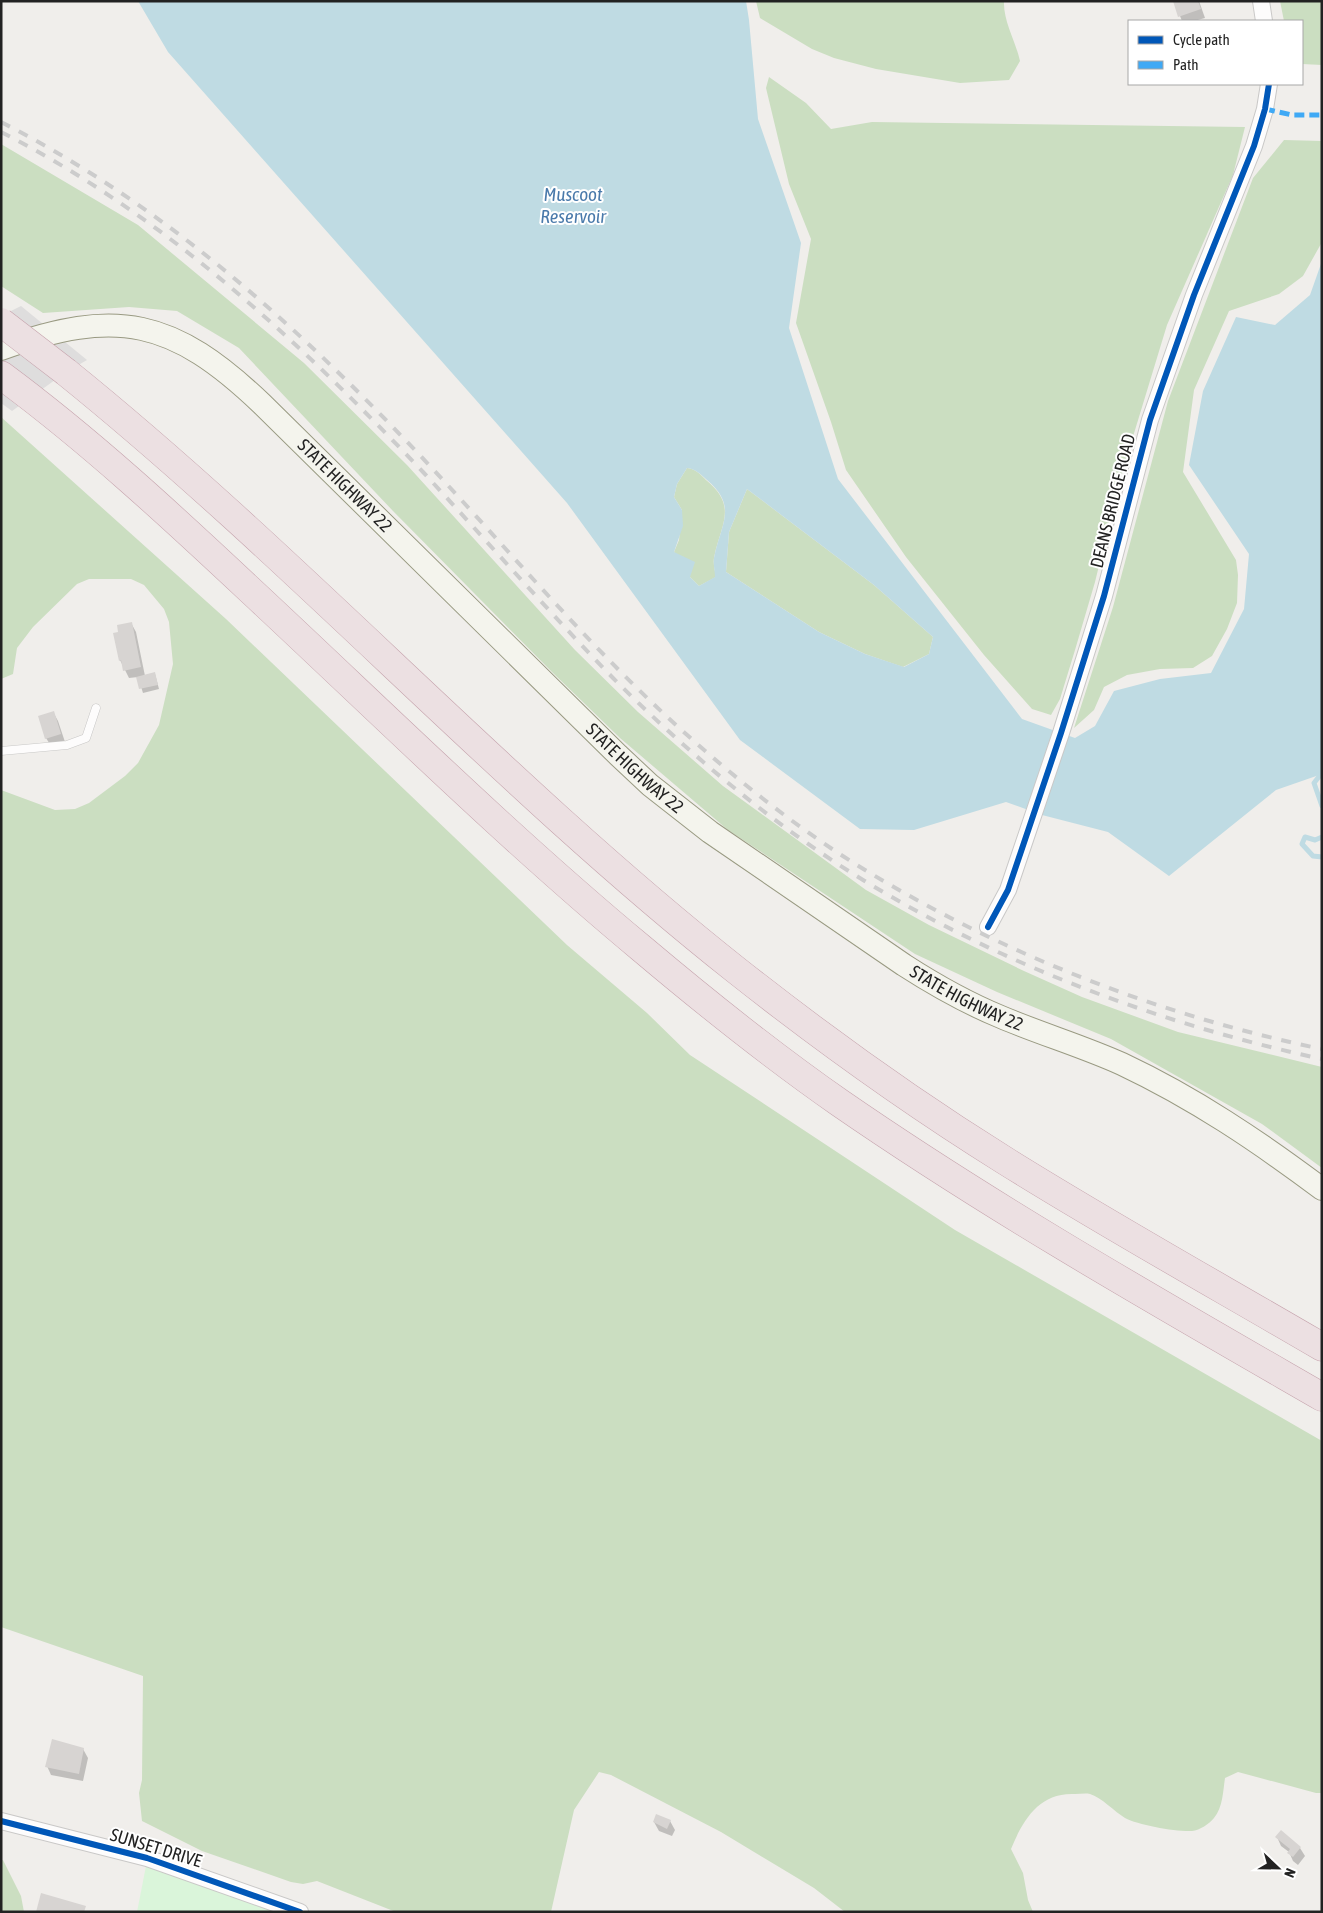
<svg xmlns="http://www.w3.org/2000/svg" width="1323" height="1913" font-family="'Asap Condensed',sans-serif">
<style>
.forest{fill:#cbdec1}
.park{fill:#daf5da}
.water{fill:#bfdbe3;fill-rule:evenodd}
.pier{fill:#dedddd}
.shadow{fill:#0003}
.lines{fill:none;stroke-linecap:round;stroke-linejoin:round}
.stream{stroke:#bfdbe3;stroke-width:5}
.building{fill:#d7d4d2}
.lane-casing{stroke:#c9c8c7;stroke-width:9}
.street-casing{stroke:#c9c8c7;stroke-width:18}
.secondary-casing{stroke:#999a82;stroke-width:24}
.highway-casing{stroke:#c5a2ac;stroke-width:29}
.lane{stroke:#fdfcfc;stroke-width:8}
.street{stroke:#fdfcfc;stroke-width:16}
.secondary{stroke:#f4f4ed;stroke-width:22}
.highway{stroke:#ece0e2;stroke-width:28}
.rail{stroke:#ccc;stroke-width:4;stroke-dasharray:10 10;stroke-linecap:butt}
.highway-bridge-casing{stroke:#c5a2ac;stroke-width:29;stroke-linecap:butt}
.highway-bridge{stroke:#ece0e2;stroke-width:28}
.quiet{stroke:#3fa9f5;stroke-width:5;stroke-dasharray:10 5;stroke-linecap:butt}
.cycleway-casing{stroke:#fff;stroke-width:9}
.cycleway{stroke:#0057b8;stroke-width:6}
.labels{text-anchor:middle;stroke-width:4;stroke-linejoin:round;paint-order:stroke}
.street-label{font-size:18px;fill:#222;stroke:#fff}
.water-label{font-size:19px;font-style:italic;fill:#4a7aab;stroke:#fff}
</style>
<rect width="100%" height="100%" fill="#f0eeeb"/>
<g class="forest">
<path d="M756,1H1004C1003,21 1016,42 1020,61L1009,80L960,83L876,69L834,58L812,49L760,18Z"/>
<polygon points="1280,1 1322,1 1322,65 1302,64 1302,21 1284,21"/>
<polygon points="769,77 806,103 831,129 872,122 1245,127 1233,175 1167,325 1121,476 1095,582 1075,650 1060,699 1051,715 1032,709 984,655 906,557 846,470 831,422 796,323 811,239 789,184 766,88"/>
<polygon points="1284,140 1322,141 1322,242 1303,276 1279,294 1229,311 1194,390 1183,472 1236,560 1238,575 1237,603 1227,629 1212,656 1193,668 1160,669 1127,675 1104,687 1094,710 1074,728 1113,607 1168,401 1253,178"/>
<polygon points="1,144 138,225 304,363 407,465 575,650 638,712 723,786 866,890 929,925 1024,971 1082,997 1178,1032 1322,1067 1322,1168 1262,1124 1111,1039 997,992 915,954 728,830 620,738 552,672 393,511 239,348 177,311 129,307 43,313 1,286"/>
<path d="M1,417L226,619L567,945L647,1013L690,1055L955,1230L1322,1441V1793H1316L1238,1772L1225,1778C1223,1791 1223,1807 1214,1818C1209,1824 1200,1830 1192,1831C1177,1832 1138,1825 1125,1818C1115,1812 1101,1797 1090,1794C1086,1793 1080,1794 1075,1794C1039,1792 1023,1820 1011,1849L1023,1873L1028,1900L1033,1912H845L814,1888L721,1832L611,1775L599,1772L574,1810L551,1912H396L317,1881L303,1884L291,1882L202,1851L142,1821L139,1793L142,1780L143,1676L1,1627V790L55,810L75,809L89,803L125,776L138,763L159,725L173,664L169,622L164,609L144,585L131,579H89L77,584L33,627L17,648L13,674L1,679Z"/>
<path d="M687,468C696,469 700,474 706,480C739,507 720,525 714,558C713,564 715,571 716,577L699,586L690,577L674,552L679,540L682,510L674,497L677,484Z"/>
<polygon points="747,489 874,585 933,637 929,654 903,667 865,654 819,632 726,572 729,532"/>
<polygon points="1,1860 3,1860 21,1896 24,1912 1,1912"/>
</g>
<polygon class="park" points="146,1866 280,1912 137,1912"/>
<path class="water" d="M138,1H746L749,20L758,119L801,243L789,328L838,479L1022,719L1075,738L1095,726L1114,691L1160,679L1211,673L1244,609L1249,554L1189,465L1203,391L1236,317L1275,325L1310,295L1322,261V774L1276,790L1169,876L1108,832L1042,815L1006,802L914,830L860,829L740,740L567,503L168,52ZM687,468C696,469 700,474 707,480C739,507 720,525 714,558C713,564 715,571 715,577L699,586L690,577L695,562L674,552L683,526L682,510L674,497L677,484ZM747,489L874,585L933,637L929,654L904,667L865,654L819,632L726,572L729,532Z"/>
<polygon class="pier" points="21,306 87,360 66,372 12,411 1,403 1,316"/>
<g class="shadow">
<polygon points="1174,1 1199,1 1205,18 1194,21 1182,21"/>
<polygon points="131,623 136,632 145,676 155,674 159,689 143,693 138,677 129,678 120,660 120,633"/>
<polygon points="53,712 58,721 65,742 51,746 46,738"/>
<polygon points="83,1749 88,1758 83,1781 51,1775 47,1766"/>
<polygon points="670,1821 675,1830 672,1836 659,1831 654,1822"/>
<polygon points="1277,1837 1300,1848 1305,1856 1298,1865 1293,1861 1289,1852 1281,1846"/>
</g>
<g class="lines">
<g class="stream">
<polyline points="1321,774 1314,783 1322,806"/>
<polyline points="1322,837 1315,840 1305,837 1302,844 1313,856 1322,857"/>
</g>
</g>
<g class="building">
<polygon points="1173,1 1198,1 1201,9 1178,17"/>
<polygon points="132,622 141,667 123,671 121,660 119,661 113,633 118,632 117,625"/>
<polygon points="155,672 158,685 139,689 136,677"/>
<polygon points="54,711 61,734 45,739 38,716"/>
<polygon points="52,1739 84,1748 79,1774 45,1767"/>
<polygon points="656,1814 671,1820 667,1829 653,1822"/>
<polygon points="1281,1830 1301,1847 1293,1857 1287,1853 1290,1849 1275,1837"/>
<polygon points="41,1893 86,1906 84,1912 36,1912"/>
</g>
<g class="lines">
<defs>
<polyline id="lane" points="1,751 67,745 86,738 96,708"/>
<g id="street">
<polyline points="1261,1 1264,21"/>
<polyline points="988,927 1008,890 1061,733 1104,596 1150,420 1194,295 1254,146 1265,109 1269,84"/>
<polyline points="1,1821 147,1858 300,1912"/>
</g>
<g id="secondary">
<path id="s1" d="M1,349C117,307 173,319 262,404L618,755L650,785L710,832L904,965C935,985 967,1003 1001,1017C1041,1034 1082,1046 1122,1064C1194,1098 1258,1141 1322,1189"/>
</g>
<g id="highway">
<path d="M66,372C299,560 501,784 736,970C822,1038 911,1102 1004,1160C1108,1225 1216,1285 1322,1347"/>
<path d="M1,375C89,440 170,515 250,590C379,710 505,835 641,948C705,1002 771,1055 840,1103C995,1210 1159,1303 1322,1397"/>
</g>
</defs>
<use href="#lane" class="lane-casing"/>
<use href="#street" class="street-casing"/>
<use href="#secondary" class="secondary-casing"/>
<use href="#highway" class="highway-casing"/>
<use href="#lane" class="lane"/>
<use href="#street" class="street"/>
<use href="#secondary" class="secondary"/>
<use href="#highway" class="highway"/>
<g class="rail">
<path d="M1,122C169,208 302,330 430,466C514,556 594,652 686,734C743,785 805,834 870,873C1010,957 1162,1016 1322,1049"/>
<path d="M1,132C164,215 298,340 423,472C486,540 548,611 613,678C688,753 772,824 863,880C1004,966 1160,1024 1322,1059"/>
</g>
<defs>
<polyline id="highway-bridge" points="1,322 66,372"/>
</defs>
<use href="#highway-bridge" class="highway-bridge-casing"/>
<use href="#highway-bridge" class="highway-bridge"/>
<polyline class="quiet" points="1265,109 1292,115 1322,115"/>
<defs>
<g id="cycleway">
<polyline points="988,927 1008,890 1061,733 1104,596 1150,420 1194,295 1254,146 1265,109 1269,84"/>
<polyline points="1,1821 147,1858 300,1912"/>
</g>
</defs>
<use href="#cycleway" class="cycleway-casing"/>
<use href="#cycleway" class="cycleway"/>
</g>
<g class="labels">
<g class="street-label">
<text dy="6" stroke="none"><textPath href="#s1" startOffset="404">STATE HIGHWAY 22</textPath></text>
<text transform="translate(1113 501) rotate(-76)" y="6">DEANS BRIDGE ROAD</text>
<text dy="6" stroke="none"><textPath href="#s1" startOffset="809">STATE HIGHWAY 22</textPath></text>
<text dy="6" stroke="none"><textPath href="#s1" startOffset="1214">STATE HIGHWAY 22</textPath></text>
<text transform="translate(156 1848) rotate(17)" y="6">SUNSET DRIVE</text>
</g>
<g class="water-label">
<text x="573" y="201">Muscoot<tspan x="573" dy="22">Reservoir</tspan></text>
</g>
</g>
<rect width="1323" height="1913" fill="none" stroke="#222222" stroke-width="5"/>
<rect x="1128" y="20" width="175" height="65" fill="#ffffff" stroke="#a7a7a7"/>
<rect x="1138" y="36" width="25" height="8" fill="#0057b8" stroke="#a7a7a7"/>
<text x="1173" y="45" font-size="15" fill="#222222">Cycle path</text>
<rect x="1138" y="61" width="25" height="8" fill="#3fa9f5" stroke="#a7a7a7"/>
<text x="1173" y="70" font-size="15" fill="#222222">Path</text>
<g transform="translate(1278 1868) rotate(112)" stroke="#ffffff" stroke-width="4" paint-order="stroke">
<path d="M0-4L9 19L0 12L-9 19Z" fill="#222222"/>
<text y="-8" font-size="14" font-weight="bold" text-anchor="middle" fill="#222222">N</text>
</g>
</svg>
